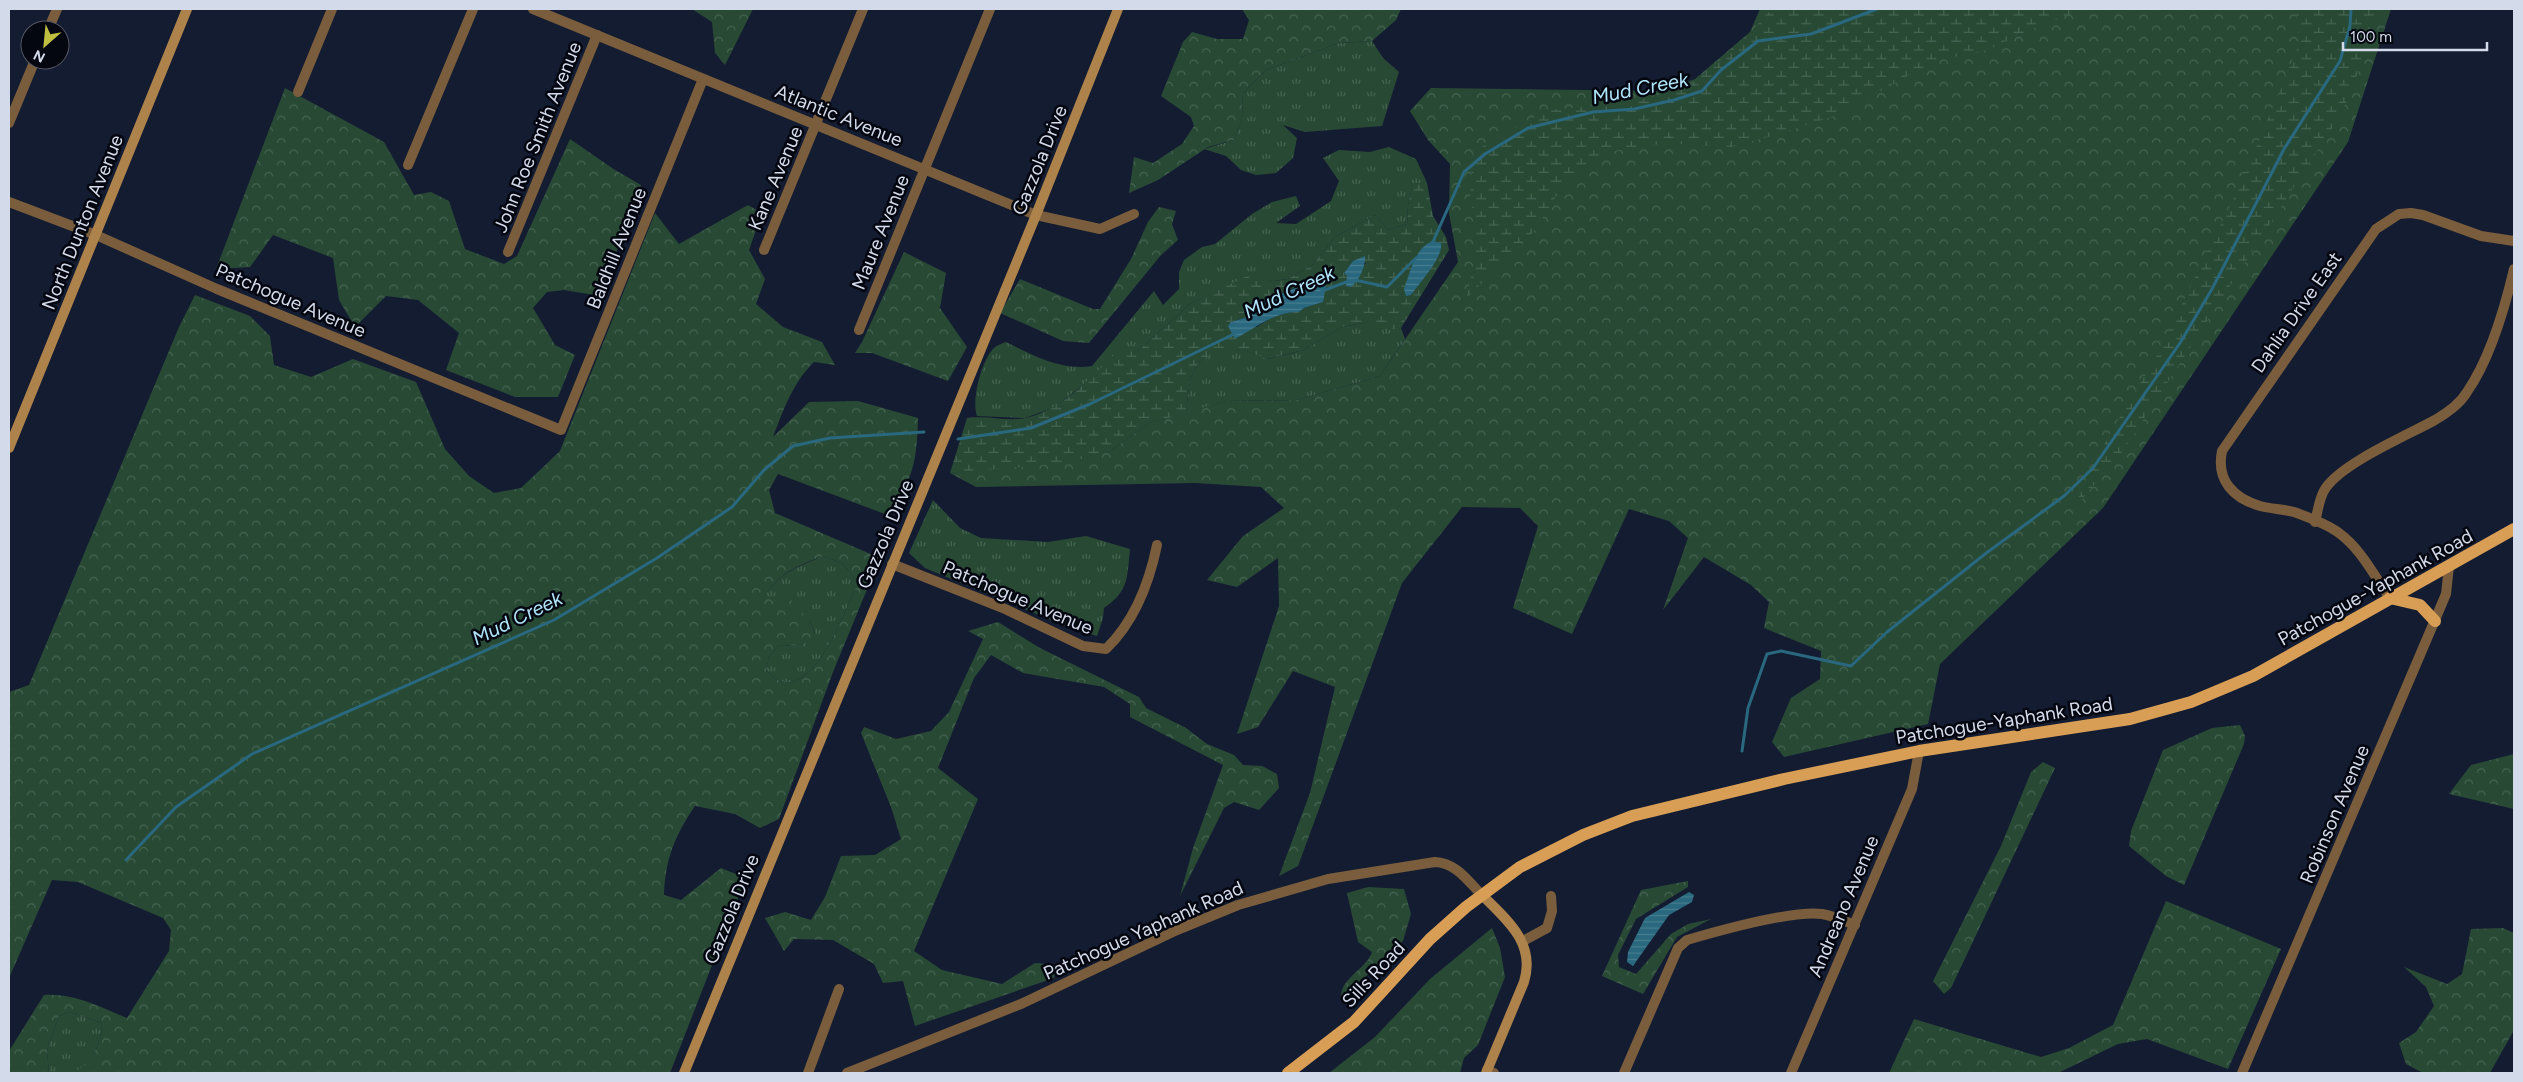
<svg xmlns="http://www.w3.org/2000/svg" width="2523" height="1082" font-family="Figtree,sans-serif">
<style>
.grass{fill:url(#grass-tufts)}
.forest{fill:url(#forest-crowns);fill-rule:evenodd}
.wetland{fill:url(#wetland-marsh);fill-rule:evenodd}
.water{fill:url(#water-rules)}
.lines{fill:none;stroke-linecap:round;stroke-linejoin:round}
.stream{stroke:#29687e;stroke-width:3}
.street{stroke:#795d3c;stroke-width:10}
.secondary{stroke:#ae824b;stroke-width:10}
.primary{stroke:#d89e55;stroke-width:12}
.labels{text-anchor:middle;stroke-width:5;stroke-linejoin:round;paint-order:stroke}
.street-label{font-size:19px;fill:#d3dae9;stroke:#040710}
.water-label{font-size:20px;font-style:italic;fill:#b0e5fa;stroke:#040710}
</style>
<defs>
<pattern id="grass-tufts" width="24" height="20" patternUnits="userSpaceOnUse" patternTransform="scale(1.25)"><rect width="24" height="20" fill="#284a35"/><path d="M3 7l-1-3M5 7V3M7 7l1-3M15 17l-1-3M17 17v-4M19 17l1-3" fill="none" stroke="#466452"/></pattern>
<pattern id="forest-crowns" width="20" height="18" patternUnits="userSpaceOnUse" patternTransform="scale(1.25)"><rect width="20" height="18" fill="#284a35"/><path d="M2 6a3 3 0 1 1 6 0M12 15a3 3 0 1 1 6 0" fill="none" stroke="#466452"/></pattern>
<pattern id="wetland-marsh" width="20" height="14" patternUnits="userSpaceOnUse" patternTransform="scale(1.25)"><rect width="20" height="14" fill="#284a35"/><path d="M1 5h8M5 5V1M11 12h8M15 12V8" fill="none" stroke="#466452"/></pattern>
<pattern id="water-rules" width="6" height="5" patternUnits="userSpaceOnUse" patternTransform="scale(1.25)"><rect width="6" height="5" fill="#29687e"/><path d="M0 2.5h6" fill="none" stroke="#477d90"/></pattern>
</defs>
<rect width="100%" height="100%" fill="#141c31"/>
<g class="grass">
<polygon points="1372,41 1383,58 1399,72 1382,126 1305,132 1283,125 1297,138 1293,158 1276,173 1256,175 1241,170 1226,156 1204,149 1234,140 1242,119 1243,93 1266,70 1339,43"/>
<path d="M1389,147L1416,159L1427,183L1413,184L1408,205L1407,224L1388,230L1375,215L1335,237L1312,265L1288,279L1273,281L1249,276L1191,303L1137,352L1088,381L1055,407L1025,418L977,416C971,400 982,358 995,347C998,345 1003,343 1006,342C1032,355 1061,371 1092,366L1154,291L1163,305L1179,289V272L1184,260L1202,247L1215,244L1252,214L1272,202L1296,196L1300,206L1276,223L1296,224L1331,201L1339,181L1323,158L1339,150L1370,152Z"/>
<polygon points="1362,323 1401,328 1405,339 1380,376 1297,400 1226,401 1186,413 1190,379 1200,361 1216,351 1244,350 1268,359 1304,350 1342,327"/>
<path d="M933,500L960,528L981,538L1048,542L1086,536L1130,549C1127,578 1129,591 1104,608L1103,618L1097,636L1075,630L925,568L909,553Z"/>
<path d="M824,556L843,564L858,583C846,607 815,698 778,680C774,678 769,673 766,670L769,657L779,645L801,646L815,633L810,622L763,598C779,573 798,566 824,556Z"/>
<path d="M69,1012L102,1023C101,1046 93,1058 75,1073H49L47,1050L59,1016Z"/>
</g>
<g class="forest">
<polygon points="692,9 753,9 725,65 715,53 712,22"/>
<polygon points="1242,9 1401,9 1396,20 1372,41 1339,43 1266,70 1243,93 1242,119 1234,140 1208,147 1158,180 1129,193 1134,157 1153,163 1182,144 1194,126 1191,117 1161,96 1183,42 1192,32 1217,39 1243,39 1249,20"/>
<polygon points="1760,9 2391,9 2348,142 2103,508 1940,664 1928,724 1784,757 1772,742 1791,698 1820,679 1821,651 1764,628 1769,602 1751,585 1704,557 1663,610 1688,538 1669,521 1629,509 1572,634 1513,608 1538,526 1520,508 1462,507 1402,583 1298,866 1279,876 1310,793 1335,687 1293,671 1258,727 1237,734 1279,606 1278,558 1237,587 1207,580 1243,536 1284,508 1261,487 1195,483 976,487 950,473 1109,452 1149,423 1226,401 1297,400 1380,376 1458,262 1449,213 1450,164 1428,140 1410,111 1431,88 1661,91 1695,79 1750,32"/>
<polygon points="285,88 384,142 414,195 431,192 449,201 465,249 504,264 517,256 570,139 615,170 641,185 600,296 564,290 547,292 533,308 555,345 575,355 558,397 515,397 446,370 459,333 418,300 386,296 355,327 339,300 333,258 273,235 250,267 216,269"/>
<path d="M748,205L762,213L749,250L765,279L756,304L783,327L822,342L835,365L814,362C793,382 783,411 773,437L809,402L858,401L918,418C917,459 914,483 885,514L778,474L769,490L775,513L880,558L833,672L779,819L760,828L735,814L695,806C675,835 665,860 664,895L681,900L721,868L746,878L670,1073H75C93,1057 101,1047 102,1023L69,1012L59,1016L47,1050L49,1073H9V1051L44,995C74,993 100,1007 127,1018L169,951L171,930L163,918L78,882L52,880L9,978V692L29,685L179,327L195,295L250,316L270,336L274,365L311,377L353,359L416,382L445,449L469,476L494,493L521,488L560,451L655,213L679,244ZM824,556L843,564L858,583C846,607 815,698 778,680C774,678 769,673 766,670L769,657L779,645L801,646L815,634L810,622L791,600L764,597C779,573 798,565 824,556Z"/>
<polygon points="1159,207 1176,211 1172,224 1178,240 1161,255 1089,343 1063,341 1000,313 1020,279 1093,309 1100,309 1131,259 1148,222"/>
<polygon points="904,252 946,273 940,308 967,347 948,381 872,353 855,353 862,342"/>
<polygon points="998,622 1040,648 1139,697 1146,708 1186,728 1207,744 1234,755 1243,765 1262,766 1277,774 1279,788 1259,810 1234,802 1224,808 1180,896 1193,848 1223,765 1130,717 1130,704 1104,687 1023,673 991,655 974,678 938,768 978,799 914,951 942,970 1002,984 1035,963 1058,965 1054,978 915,1026 903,981 883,983 874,964 833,940 794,939 784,951 765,918 785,912 811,920 825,897 841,856 875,855 901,839 891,807 861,733 864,727 896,739 931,731 949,712 983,639 968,631"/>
<polygon points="2240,725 2245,736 2244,744 2184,885 2166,876 2129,846 2131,831 2163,750 2212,728"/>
<polygon points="2514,754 2514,809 2449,794 2471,765"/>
<polygon points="2043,762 2055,768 1951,988 1944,994 1933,981 2001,846 2031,772"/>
<polygon points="1688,881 1688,887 1636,919 1618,955 1619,967 1636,974 1671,934 1688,924 1711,919 1677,937 1643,994 1602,976 1641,890"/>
<path d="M1368,887L1404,889L1411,914L1403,941L1341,1000C1338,979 1367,969 1372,952L1358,942L1347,893Z"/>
<polygon points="2166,901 2281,949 2228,1069 2147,1039 2118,1044 2058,1073 1889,1073 1914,1019 2041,1057 2069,1048 2113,1025"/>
<polygon points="1492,928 1500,948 1505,977 1478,1045 1464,1058 1460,1073 1329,1073 1375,1037 1430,979"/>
<polygon points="2503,928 2514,933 2514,1030 2490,1073 2423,1073 2406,1064 2399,1043 2416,1032 2434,1006 2426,987 2404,967 2447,984 2462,974 2471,929"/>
</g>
<g class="wetland">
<polygon points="1783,9 2083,9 2025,32 1987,50 1935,61 1837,115 1782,133 1731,147 1666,143 1615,151 1562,187 1535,230 1466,299 1476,258 1475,215 1470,201 1473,152 1548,110 1629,103 1686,88 1742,43 1767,13"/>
<polygon points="2296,9 2376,9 2354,85 2340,116 2123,451 2072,511 2108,437 2156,357 2243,179 2299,44"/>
<path d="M1413,183H1427L1433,216L1446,237L1449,250L1401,328L1393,329L1362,323L1342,327L1304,350L1267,359L1244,350L1216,352L1200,361L1190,379L1186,413L1149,423L1109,452L1064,463L950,473L967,418C986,415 1008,422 1026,418C1064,409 1092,376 1119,350L1137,352L1191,303L1249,275L1273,281L1288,279L1312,265L1335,237L1375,215L1388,230L1407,224L1408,205ZM1353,261L1366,263L1347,286V276L1344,273ZM1313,280L1323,302L1304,308L1299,312C1284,311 1270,318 1257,327L1231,322L1244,318L1263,301Z"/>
</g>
<g class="water">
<path d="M1433,241L1441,243C1444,256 1419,284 1411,295L1406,296L1404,289C1410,273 1415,247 1433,241Z"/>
<path d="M1365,256C1366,266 1359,281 1351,287L1346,286L1347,276L1344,273L1353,261Z"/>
<path d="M1320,278L1326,286L1323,302L1304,308L1299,312C1276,311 1255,328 1235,339L1228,326L1231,322L1244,318L1263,301Z"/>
<polygon points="1689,892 1694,895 1692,902 1669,915 1633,966 1627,962 1628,952 1645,918"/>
</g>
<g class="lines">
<g class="stream">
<polyline points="1432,244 1464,172 1485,154 1528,128 1593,112 1634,109 1674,100 1702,91 1721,70 1758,41 1811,34 1877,9"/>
<polyline points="1355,280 1387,287 1416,258"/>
<polyline points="1322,291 1349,281"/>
<polyline points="958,439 1031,428 1090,404 1236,333"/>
<polyline points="1742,751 1748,708 1767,654 1781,651 1851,666 1887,632 1985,554 2064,496 2093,468 2180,343 2212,289 2284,149 2340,61 2350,26 2351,9"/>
<polyline points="126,860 176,807 252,754 554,620 657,558 732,507 764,470 793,446 830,438 924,432"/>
</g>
<g class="street">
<polyline points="533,9 1036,215 1100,229 1134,214"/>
<polyline points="48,30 57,9"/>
<polyline points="298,92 332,9"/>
<polyline points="9,123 35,60"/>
<polyline points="408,165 473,9"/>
<polyline points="9,202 96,235 217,289 561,430 703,79"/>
<polyline points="764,250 863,9"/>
<polyline points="508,252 597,35"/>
<polyline points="859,330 990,9"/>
<path d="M2315,522C2318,511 2319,498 2325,489C2342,463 2406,436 2435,420C2447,413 2460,404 2467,392C2490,359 2505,307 2514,269"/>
<path d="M892,564L1003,608L1083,646L1106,649C1135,621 1149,584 1157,545"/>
<path d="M2390,598C2374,576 2362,550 2339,533C2327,524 2308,517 2294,512C2283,509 2271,509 2260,506C2233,498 2216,480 2222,451L2376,229L2399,214L2411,213L2423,215L2481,236L2514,241"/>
<polyline points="1523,941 1547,928 1552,911 1551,896"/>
<polyline points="1487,1070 1494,1073"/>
<polyline points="808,1073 839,989"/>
<path d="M847,1073L1021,1004L1177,930L1238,905L1328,879L1435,862C1456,863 1467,880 1482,895"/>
<path d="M1624,1073L1678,948L1687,940C1718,931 1792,910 1822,914C1834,916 1844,921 1855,925"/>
<polyline points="1791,1073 1912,789 1919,751"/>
<polyline points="2242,1073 2446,594 2449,566"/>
</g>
<g class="secondary">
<polyline points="9,448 187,9"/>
<path d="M1482,895C1507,920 1536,943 1524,982L1486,1073"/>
<polyline points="684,1073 1036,215 1118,9"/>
</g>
<g class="primary">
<polyline points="2390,598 2420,605 2435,621"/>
<polyline points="1288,1073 1354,1022 1430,939 1466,907 1520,867 1583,835 1632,816 1784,779 1919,751 2130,719 2191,702 2253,676 2514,529"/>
</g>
</g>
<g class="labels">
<g class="street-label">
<text transform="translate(839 115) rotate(22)" y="7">Atlantic Avenue</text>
<text transform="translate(537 137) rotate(-68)" y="7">John Roe Smith Avenue</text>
<text transform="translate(1039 160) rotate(-68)" y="7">Gazzola Drive</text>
<text transform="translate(775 178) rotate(-67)" y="7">Kane Avenue</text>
<text transform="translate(82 222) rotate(-68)" y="7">North Dunton Avenue</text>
<text transform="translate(880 232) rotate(-68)" y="7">Maure Avenue</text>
<text transform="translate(616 248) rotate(-68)" y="7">Baldhill Avenue</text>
<text transform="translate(291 300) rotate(23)" y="7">Patchogue Avenue</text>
<text transform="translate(2296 312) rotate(-55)" y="7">Dahlia Drive East</text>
<text transform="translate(885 534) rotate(-67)" y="7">Gazzola Drive</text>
<text transform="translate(2375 587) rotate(-29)" y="7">Patchogue-Yaphank Road</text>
<text transform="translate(1018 597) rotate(23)" y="7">Patchogue Avenue</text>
<text transform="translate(2004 720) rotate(-9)" y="7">Patchogue-Yaphank Road</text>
<text transform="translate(2334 814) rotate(-67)" y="7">Robinson Avenue</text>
<text transform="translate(1843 906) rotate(-67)" y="7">Andreano Avenue</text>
<text transform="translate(731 909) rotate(-68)" y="7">Gazzola Drive</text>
<text transform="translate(1143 930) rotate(-24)" y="7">Patchogue Yaphank Road</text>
<text transform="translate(1373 974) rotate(-47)" y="7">Sills Road</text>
</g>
<g class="water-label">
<text transform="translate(1640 88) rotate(-11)" y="7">Mud Creek</text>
<text transform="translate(1289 292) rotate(-25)" y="7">Mud Creek</text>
<text transform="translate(517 618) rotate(-26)" y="7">Mud Creek</text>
</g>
</g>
<rect width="2523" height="1082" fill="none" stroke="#d3dae9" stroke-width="20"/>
<g transform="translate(45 45) rotate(207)"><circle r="24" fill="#040710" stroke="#575b67"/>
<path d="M0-4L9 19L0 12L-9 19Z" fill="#c0be41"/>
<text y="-8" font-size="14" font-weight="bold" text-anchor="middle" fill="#d3dae9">N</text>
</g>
<path d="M2343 42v8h144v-8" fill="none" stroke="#d3dae9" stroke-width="2.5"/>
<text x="2350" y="42" font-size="15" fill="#d3dae9" stroke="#040710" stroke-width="4" paint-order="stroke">100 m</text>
</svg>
